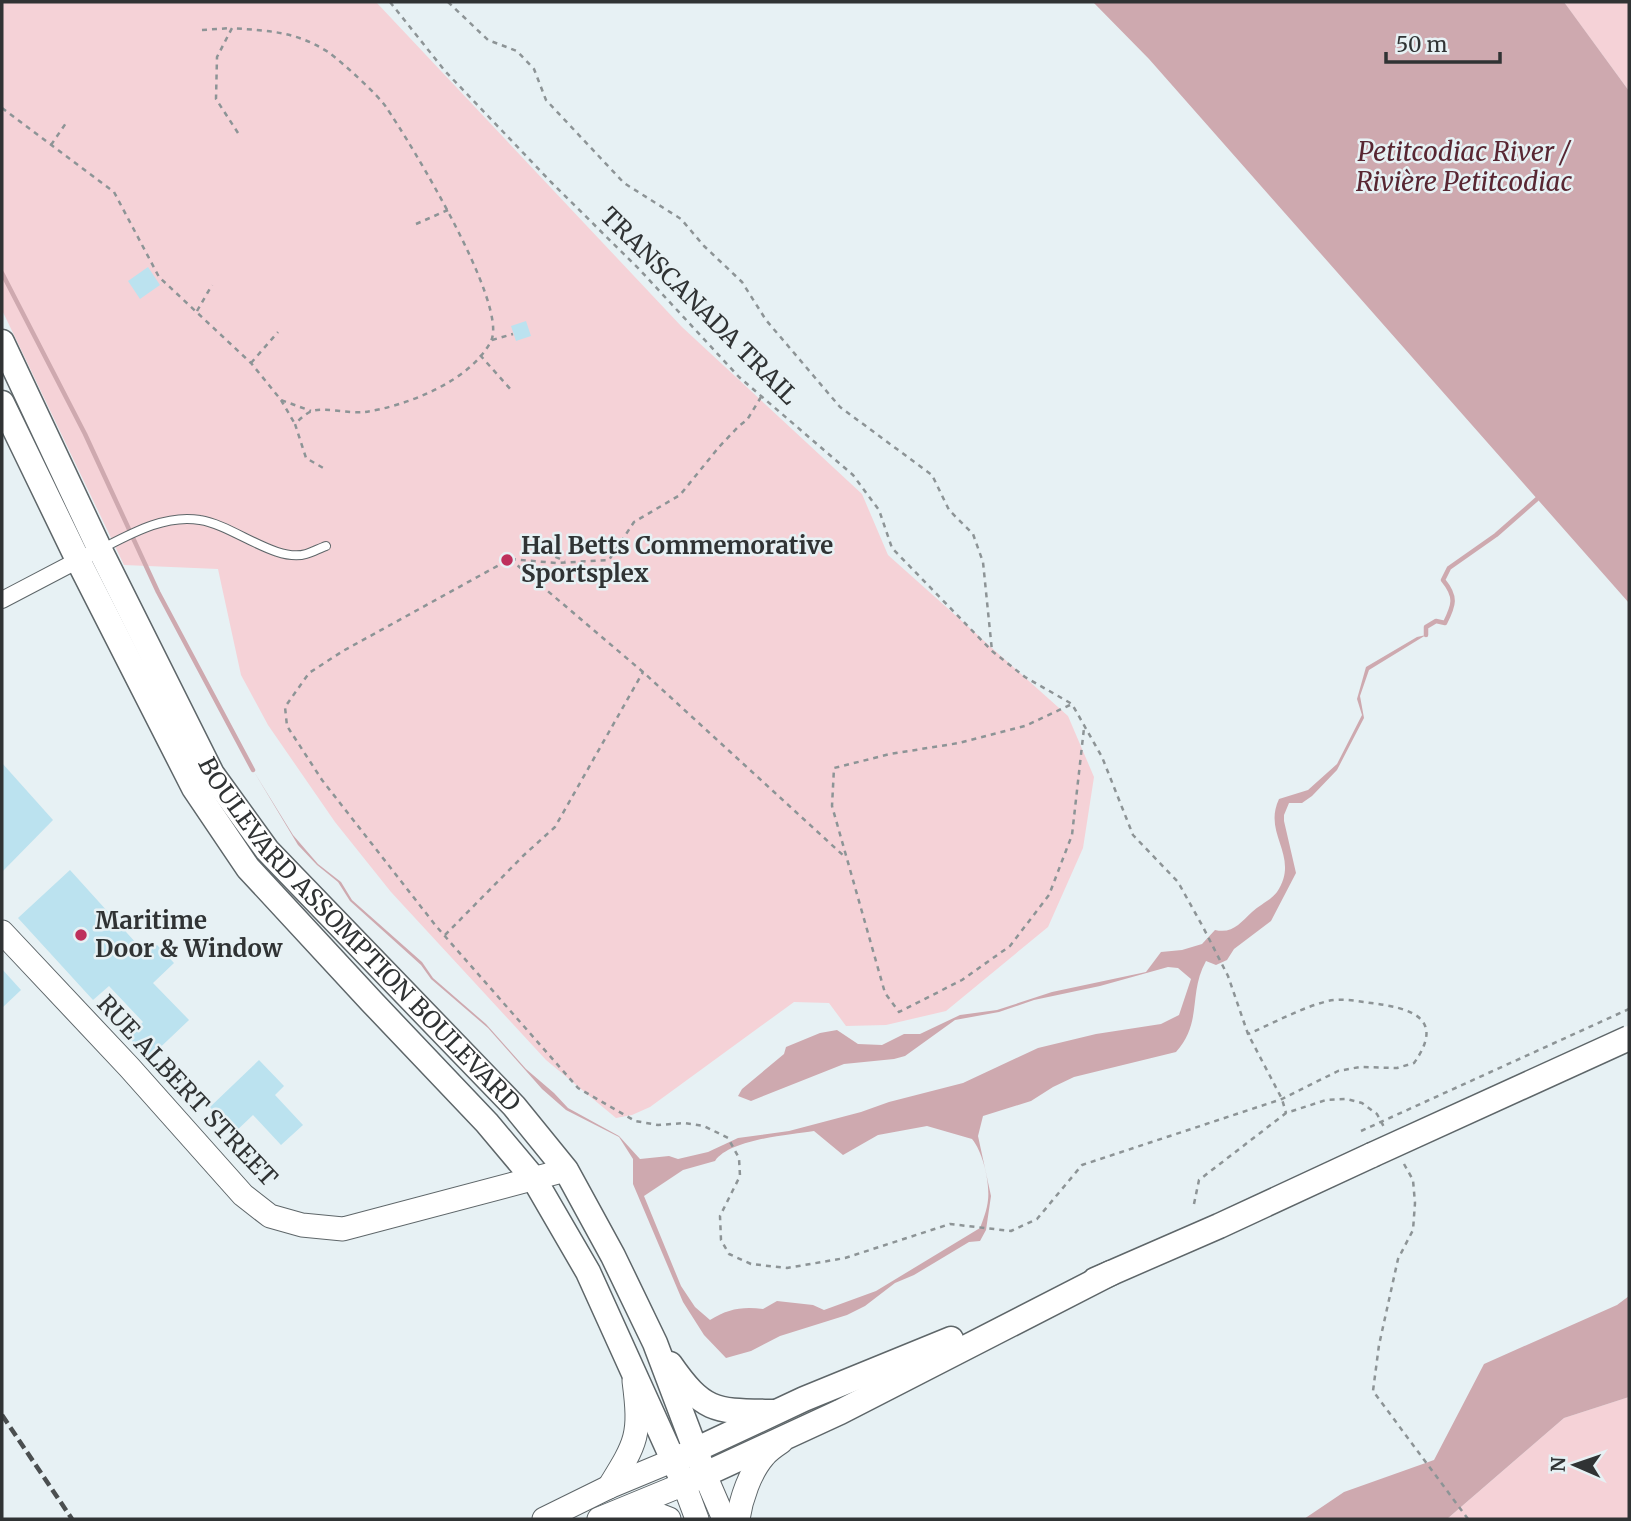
<svg xmlns="http://www.w3.org/2000/svg" width="1631" height="1521" font-family="Merriweather,serif">
<style>
.green{fill:#f5d2d7}
.water{fill:#cea9af;fill-rule:evenodd}
.lines{fill:none;stroke-linecap:round;stroke-linejoin:round}
.stream{stroke:#cea9af;stroke-width:4.5}
.building{fill:#bbe2ef}
.lane-casing{stroke:#5e6669;stroke-width:10}
.street-casing{stroke:#5e6669;stroke-width:18}
.secondary-casing{stroke:#5e6669;stroke-width:25}
.primary-casing{stroke:#5e6669;stroke-width:27}
.path{stroke:#8d9496;stroke-width:2.5;stroke-dasharray:5 5;stroke-linecap:butt}
.lane{stroke:#fff;stroke-width:8}
.street{stroke:#fff;stroke-width:16}
.secondary{stroke:#fff;stroke-width:23}
.primary{stroke:#fff;stroke-width:24}
.rail{stroke:#4b4f50;stroke-width:4.5;stroke-dasharray:10 5;stroke-linecap:butt}
.primary-bridge-casing{stroke:#5e6669;stroke-width:27;stroke-linecap:butt}
.path-bridge{stroke:#8d9496;stroke-width:2.5;stroke-dasharray:5 5;stroke-linecap:butt}
.primary-bridge{stroke:#fff;stroke-width:24}
.poi-dot{fill:#be305c;stroke:#e7f1f4;stroke-width:2.5}
.labels{text-anchor:middle;stroke-width:5;stroke-linejoin:round;paint-order:stroke}
.street-label{font-size:24px;fill:#303334;stroke:#e7f1f4}
.poi-label{font-size:24px;font-weight:bold;fill:#303334;stroke:#e7f1f4;text-anchor:start}
.water-label{font-size:26px;font-style:italic;fill:#582632;stroke:#e7f1f4}
</style>
<rect width="100%" height="100%" fill="#e7f1f4"/>
<g class="green">
<polygon points="2,2 376,2 682,327 862,494 888,555 1068,716 1094,777 1083,848 1048,927 946,1011 886,1025 846,1026 829,1003 794,1002 650,1107 632,1115 616,1118 546,1060 391,892 335,822 268,725 241,675 218,569 124,565 2,310"/>
<polygon points="1565,2 1629,2 1629,91 1566,5"/>
<polygon points="1629,1397 1629,1519 1447,1519 1564,1418"/>
</g>
<g class="water">
<polygon points="1093,2 1564,2 1629,91 1629,603 1149,59"/>
<path d="M1426,635L1369,670L1360,696L1364,718L1337,770L1312,796L1302,803H1289L1284,815V821L1296,873L1271,921L1234,949L1227,960L1216,965L1206,961C1188,993 1203,1022 1176,1052L1074,1077L1053,1087L1031,1101L983,1116L978,1136L991,1196L986,1230L980,1241L969,1242L914,1275L895,1283L865,1306L847,1315L780,1336L751,1351L726,1358L704,1335L683,1302L633,1184V1159L619,1137L566,1110L542,1089L488,1028L431,979L421,965L350,901L338,882L317,865L298,845L253,770L293,835L318,864L341,882L352,900L422,962L433,978L486,1024L526,1069L554,1093L568,1108L619,1136L640,1159L669,1156L678,1159L708,1152L738,1138L789,1131L861,1112L889,1102L963,1083L1038,1048L1096,1034L1161,1024L1179,1015L1191,979L1178,968L1168,967L1100,986L1034,1000L999,1012L955,1020L905,1056L894,1059L844,1064L751,1101L738,1096L742,1089L784,1054L786,1047L820,1033L837,1030L858,1044L882,1045L904,1034H920L960,1015L997,1010L1052,992L1146,972L1161,952L1182,950L1202,944L1215,930C1233,934 1240,923 1252,912C1259,905 1271,900 1277,892C1301,856 1262,835 1279,799L1308,790L1337,764L1362,715L1357,699L1366,667L1417,637ZM927,1126L972,1139C983,1152 990,1183 988,1200C987,1210 983,1220 980,1228L876,1291L824,1310L813,1305L777,1301L763,1309C743,1306 727,1309 710,1320L695,1307L681,1286L644,1196L683,1170L715,1161C730,1139 789,1135 814,1131L843,1155L878,1135Z"/>
<polygon points="1629,1296 1629,1397 1564,1418 1447,1519 1304,1519 1344,1492 1434,1460 1484,1364 1617,1305"/>
</g>
<g class="lines">
<g class="stream">
<polyline points="2,273 85,434 158,592 253,770"/>
<path d="M1426,635V627L1436,621L1445,623C1454,605 1457,597 1443,580L1449,568L1496,535L1537,499"/>
</g>
</g>
<g class="building">
<polygon points="148,267 160,285 140,299 128,281"/>
<polygon points="526,321 531,336 516,341 511,326"/>
<polygon points="2,763 53,820 2,872"/>
<polygon points="70,870 146,954 157,945 174,963 153,983 189,1020 149,1058 128,1037 143,1022 109,986 93,1000 18,918"/>
<polygon points="2,969 21,990 2,1008"/>
<polygon points="259,1060 284,1086 275,1095 303,1125 281,1145 253,1115 234,1133 210,1107"/>
</g>
<g class="lines">
<defs>
<path id="lane" d="M103,548C132,533 166,514 200,520C233,525 276,563 306,554C313,552 320,548 326,546"/>
<polyline id="street" points="2,600 86,556"/>
<g id="secondary">
<polyline points="2,932 129,1067 243,1195 270,1216 302,1225 343,1229 566,1170"/>
<polyline points="705,1475 724,1519"/>
<path d="M609,1487C637,1442 641,1435 634,1381"/>
<polyline points="625,1509 646,1510 669,1519"/>
<polyline points="544,1519 609,1487 674,1460"/>
<polyline points="599,1519 684,1484 697,1519"/>
<path d="M738,1519C741,1499 750,1472 764,1456C768,1451 775,1446 781,1442"/>
</g>
<g id="primary">
<path id="s1" d="M2,342L100,550L212,774L267,850L514,1106L566,1170L613,1256L655,1343L705,1475"/>
<polyline points="2,403 78,560 194,788 248,868 372,1002 487,1123 534,1179 588,1272 684,1484 840,1412 1111,1273"/>
<polyline points="1095,1280 1219,1226 1372,1155"/>
<path d="M670,1364C704,1413 716,1411 772,1412"/>
<polyline points="680,1457 804,1399 951,1339"/>
</g>
</defs>
<use href="#lane" class="lane-casing"/>
<use href="#street" class="street-casing"/>
<use href="#secondary" class="secondary-casing"/>
<use href="#primary" class="primary-casing"/>
<g class="path">
<polyline points="390,2 445,71 551,182 640,270 739,377 853,475 879,510 892,548 992,651 1025,677 1072,704 1102,757 1133,835 1178,882 1203,927 1228,976 1248,1034 1282,1099 1286,1113"/>
<polyline points="448,2 488,40 517,51 534,69 546,100 624,183 681,219 704,246 742,282 766,320 840,407 932,475 949,510 973,534 983,562 992,651"/>
<polyline points="202,30 232,28"/>
<polyline points="2,108 114,192 159,277 251,363 281,400 311,411"/>
<path d="M238,133L216,99L217,57L232,28C269,31 295,31 328,52C340,60 379,96 386,107C410,142 509,305 491,341C471,381 406,406 365,412C349,414 326,407 312,411C306,413 299,420 295,424L306,458L325,469"/>
<polyline points="51,145 66,123"/>
<polyline points="416,224 448,210"/>
<polyline points="197,311 212,285"/>
<polyline points="492,340 513,334"/>
<polyline points="480,355 512,391"/>
<polyline points="251,363 278,332"/>
<path d="M761,397L747,420L739,426L719,447L680,495L634,522L609,560L556,563L510,559L343,651L309,673L285,707L287,726L322,780L436,926L578,1088L635,1121L658,1125L685,1123L704,1126L728,1138L739,1158L740,1176L720,1216L721,1240L729,1254L751,1264L787,1268L845,1258L950,1224L1011,1231L1037,1219L1082,1165L1282,1099L1338,1071L1360,1067L1397,1068L1414,1063C1446,1018 1411,1008 1371,1003C1357,1001 1342,998 1328,1001C1300,1008 1274,1023 1248,1034"/>
<polyline points="281,400 295,424"/>
<polyline points="537,549 565,561"/>
<polyline points="510,559 643,672 845,857"/>
<polyline points="1070,705 1025,726 959,743 890,754 834,768 832,806 885,993 899,1012 962,980 1010,946 1049,895 1072,835 1084,728"/>
<polyline points="445,935 524,855 555,827 643,672"/>
<polyline points="1404,1164 1413,1180 1415,1203 1413,1230 1398,1259 1379,1345 1373,1391 1468,1519"/>
<polyline points="1194,1204 1199,1180 1286,1113 1326,1100 1347,1099 1362,1103 1377,1114 1384,1127"/>
</g>
<use href="#lane" class="lane"/>
<use href="#street" class="street"/>
<use href="#secondary" class="secondary"/>
<use href="#primary" class="primary"/>
<polyline class="rail" points="2,1415 72,1519"/>
<defs>
<polyline id="primary-bridge" points="1372,1155 1629,1038"/>
</defs>
<use href="#primary-bridge" class="primary-bridge-casing"/>
<polyline class="path-bridge" points="1361,1131 1629,1009"/>
<use href="#primary-bridge" class="primary-bridge"/>
</g>
<g class="poi-dot">
<circle cx="507" cy="560" r="7"/>
<circle cx="81" cy="935" r="7"/>
</g>
<g class="labels">
<g class="street-label">
<text transform="translate(699 306) rotate(45)" y="8">TRANSCANADA TRAIL</text>
<text dy="8" stroke="none"><textPath href="#s1" startOffset="698">BOULEVARD ASSOMPTION BOULEVARD</textPath></text>
<text transform="translate(187 1091) rotate(47)" y="8">RUE ALBERT STREET</text>
</g>
<g class="poi-label">
<text x="521" y="554">Hal Betts Commemorative<tspan x="521" dy="28">Sportsplex</tspan></text>
<text x="95" y="929">Maritime<tspan x="95" dy="28">Door &amp; Window</tspan></text>
</g>
<g class="water-label">
<text x="1464" y="161">Petitcodiac River /<tspan x="1464" dy="30">Rivière Petitcodiac</tspan></text>
</g>
</g>
<rect width="1631" height="1521" fill="none" stroke="#303334" stroke-width="7"/>
<g transform="translate(1575 1465) rotate(272)" stroke="#e7f1f4" stroke-width="5" paint-order="stroke">
<path d="M0-5L12 26L0 18L-12 26Z" fill="#303334"/>
<text y="-10" font-size="19" font-weight="bold" text-anchor="middle" fill="#303334">N</text>
</g>
<path d="M1386 52v10h114v-10" fill="none" stroke="#303334" stroke-width="3.5"/>
<text x="1396" y="52" font-size="21" fill="#303334" stroke="#e7f1f4" stroke-width="5" paint-order="stroke">50 m</text>
</svg>
